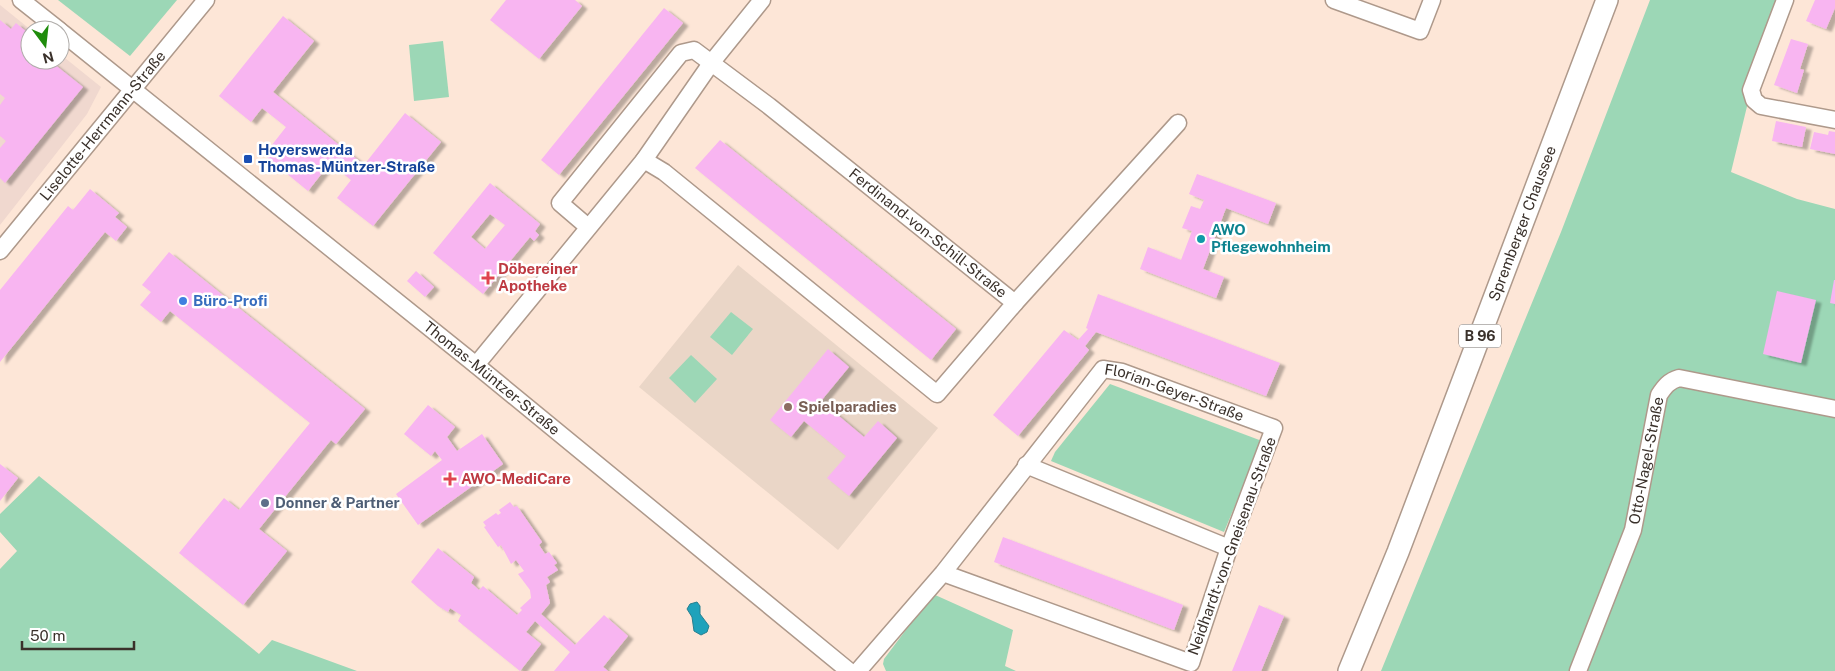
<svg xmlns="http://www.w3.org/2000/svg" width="1835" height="671" font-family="'Public Sans',sans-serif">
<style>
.commercial{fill:#f0d8cf}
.education{fill:#ead6c7}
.green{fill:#9cd7b6}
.water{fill:#1fa2bb;stroke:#278090}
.building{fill:#f8b5f1;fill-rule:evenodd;filter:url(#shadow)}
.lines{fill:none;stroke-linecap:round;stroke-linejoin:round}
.minor-casing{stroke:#ae998b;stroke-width:19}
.major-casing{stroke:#ae998b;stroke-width:24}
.minor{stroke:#fff;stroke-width:16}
.major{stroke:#fff;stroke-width:21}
.transit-dot{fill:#1a4fb4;stroke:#fff;stroke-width:2}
.culture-dot{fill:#0f9aa8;stroke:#fff;stroke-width:2}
.health-dot{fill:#e0444e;stroke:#fff;stroke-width:2}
.shop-dot{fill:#3f7fe0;stroke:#fff;stroke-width:2}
.education-dot{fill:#8d6e63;stroke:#fff;stroke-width:2}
.service-dot{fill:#5c6f8a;stroke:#fff;stroke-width:2}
.labels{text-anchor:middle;stroke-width:5;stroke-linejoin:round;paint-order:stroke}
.shield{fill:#fff;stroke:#756f6b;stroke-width:1}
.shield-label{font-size:14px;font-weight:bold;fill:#3a312b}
.street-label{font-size:15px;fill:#3a312b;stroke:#fff}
.transit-label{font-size:15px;font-weight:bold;fill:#164399;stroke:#fff;text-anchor:start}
.culture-label{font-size:15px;font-weight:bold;fill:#0d838f;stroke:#fff;text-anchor:start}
.health-label{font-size:15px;font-weight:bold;fill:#be3a42;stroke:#fff;text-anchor:start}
.shop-label{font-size:15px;font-weight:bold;fill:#366cbe;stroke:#fff;text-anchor:start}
.education-label{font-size:15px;font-weight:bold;fill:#785e54;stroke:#fff;text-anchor:start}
.service-label{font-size:15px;font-weight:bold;fill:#4e5e75;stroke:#fff;text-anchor:start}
</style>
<defs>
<filter id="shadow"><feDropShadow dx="5.5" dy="3" stdDeviation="1" flood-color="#0004"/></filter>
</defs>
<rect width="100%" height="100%" fill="#fde6d7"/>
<polygon class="commercial" points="0,5 31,30 30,60 60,60 60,54 101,87 87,114 0,225"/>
<polygon class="education" points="738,265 938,428 838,550 639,387"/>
<g class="green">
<polygon points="58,0 177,0 130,56"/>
<polygon points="1650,0 1785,0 1751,90 1731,172 1797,199 1835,209 1835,407 1671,380 1639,495 1574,671 1381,671 1561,232"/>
<polygon points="443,41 449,97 414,101 409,45"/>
<polygon points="731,312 753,329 732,355 710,337"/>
<polygon points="691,355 717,379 695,403 669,378"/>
<polygon points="1672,381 1835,411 1835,671 1580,671 1617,578 1659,395"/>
<polygon points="1110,384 1262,441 1224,532 1051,461 1055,452"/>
<polygon points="39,476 259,654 272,640 357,671 0,671 0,569 17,551 0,532 0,514"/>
<polygon points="933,594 1013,630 1005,666 1016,671 886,671 883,664 884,659"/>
</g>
<polygon class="water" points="697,602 700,606 700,614 709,626 707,632 701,635 694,631 692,617 687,609 690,604"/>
<g class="building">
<polygon points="506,0 575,0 582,6 539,59 490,20"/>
<polygon points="1815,0 1835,0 1835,8 1826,29 1806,21"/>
<polygon points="664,8 683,23 559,175 541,160"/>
<polygon points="283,16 314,41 273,92 364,165 405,113 441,142 373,226 337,198 351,180 330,163 308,191 264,155 286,127 262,108 251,122 219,96"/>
<polygon points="0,20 11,29 16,23 28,33 23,39 30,44 30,60 49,60 83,87 5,183 0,178 0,148 6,141 0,136 0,105 5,98 0,94"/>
<polygon points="1791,39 1808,44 1800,69 1804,70 1797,93 1774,85"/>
<polygon points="1776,121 1806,127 1802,147 1772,141"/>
<polygon points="1829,131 1835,132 1835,154 1810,149 1814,132 1828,135"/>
<polygon points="720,140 956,329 931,360 695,168"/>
<polygon points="1197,174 1276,203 1268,224 1226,208 1203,269 1224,277 1216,298 1140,269 1148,247 1181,260 1192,231 1182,228 1191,206 1200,209 1204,200 1189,194"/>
<path d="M490,183L540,224L535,231L539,235L534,241L530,237L483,294L433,253ZM490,214L505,225L485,249L471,237Z"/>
<polygon points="90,189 119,213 115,217 127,227 116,241 105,232 0,362 0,290 68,206 73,210"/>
<polygon points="169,252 365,409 336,444 331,440 259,529 287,551 243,605 179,553 224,498 239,510 310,423 170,311 161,322 140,305 151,292 142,285"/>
<polygon points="416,271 434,287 425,297 407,281"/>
<polygon points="1834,280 1835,280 1835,304 1830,303"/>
<polygon points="1777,291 1816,300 1801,363 1763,354"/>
<polygon points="1098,294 1280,363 1266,396 1096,332 1085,346 1089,350 1018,436 993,415 1064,330 1078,340 1088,329 1086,328"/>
<polygon points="828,349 849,367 821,401 864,437 878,421 897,438 849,496 827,478 846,456 804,421 791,437 770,420"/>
<polygon points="428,405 455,427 447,437 457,451 482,434 503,464 418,525 396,494 442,460 435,451 431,456 404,434"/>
<polygon points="0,464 18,478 0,501"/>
<polygon points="510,502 514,507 517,506 542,542 539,545 545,554 549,552 557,563 554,565 558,570 547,577 550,582 546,585 550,603 541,614 575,645 604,615 628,636 603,667 608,671 554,671 570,652 535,621 526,632 541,644 520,671 458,621 461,615 450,608 448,612 438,606 411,582 438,548 474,577 471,583 479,590 483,586 517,615 522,610 520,608 531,598 530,590 518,574 524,571 516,560 511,564 501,545 498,547 484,527 486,526 483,522 496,513 498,515 501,513 499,510"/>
<polygon points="1003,537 1183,605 1174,630 994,562"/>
<polygon points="1259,605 1284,616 1261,671 1232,671"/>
</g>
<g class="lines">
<defs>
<g id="minor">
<polyline points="21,0 59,30"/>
<polyline points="1334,0 1420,31 1432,0"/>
<polyline points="1785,0 1751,90 1754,100 1761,106 1835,120"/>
<path id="s1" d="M60,31L476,365L849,671"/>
<path id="s2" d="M588,227L560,203L681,53L694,50L769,106L1015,303L937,394L664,172L644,160"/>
<path id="s3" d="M0,251L206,0"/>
<polyline points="1015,303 1178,123"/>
<polyline points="476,365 644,160 712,62 762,0"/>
<polyline points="1026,465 1229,548"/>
<path id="s4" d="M858,671L943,573L1103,369L1122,372L1274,428L1229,548L1191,663L943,573"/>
<path id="s5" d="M1578,671L1633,530L1659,395C1665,386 1669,381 1679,378L1835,409"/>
</g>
<g id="major">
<path id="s6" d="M1349,671L1398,552L1607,0"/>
</g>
</defs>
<use href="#minor" class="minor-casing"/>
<use href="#major" class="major-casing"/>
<use href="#minor" class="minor"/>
<use href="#major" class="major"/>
</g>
<rect class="transit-dot" x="243" y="154" width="10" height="10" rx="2.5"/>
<circle class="culture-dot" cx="1201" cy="239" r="5"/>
<g class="health-dot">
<path d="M485.5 270.5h5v5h5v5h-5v5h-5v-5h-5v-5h5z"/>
<path d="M447.5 471.5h5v5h5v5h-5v5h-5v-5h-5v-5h5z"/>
</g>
<circle class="shop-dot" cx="183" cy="301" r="5"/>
<circle class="education-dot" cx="788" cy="407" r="5"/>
<circle class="service-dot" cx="265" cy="503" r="5"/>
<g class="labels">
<rect class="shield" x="1459" y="324.5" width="42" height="23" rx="4"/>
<g class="shield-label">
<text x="1480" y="341">B 96</text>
</g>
<g class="street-label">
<text dy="5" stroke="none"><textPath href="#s3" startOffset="162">Liselotte-Herrmann-Straße</textPath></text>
<text dy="5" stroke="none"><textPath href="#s6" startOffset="480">Spremberger Chaussee</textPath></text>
<text dy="5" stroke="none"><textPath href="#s2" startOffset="540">Ferdinand-von-Schill-Straße</textPath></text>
<text dy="5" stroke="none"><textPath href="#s1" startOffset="554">Thomas-Müntzer-Straße</textPath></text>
<text dy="5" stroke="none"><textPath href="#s4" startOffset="464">Florian-Geyer-Straße</textPath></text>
<text dy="5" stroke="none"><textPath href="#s5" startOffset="222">Otto-Nagel-Straße</textPath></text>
<text transform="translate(1232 546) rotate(-70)" y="5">Neidhardt-von-Gneisenau-Straße</text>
</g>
<g class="transit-label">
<text x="258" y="155">Hoyerswerda<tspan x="258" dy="17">Thomas-Müntzer-Straße</tspan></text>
</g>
<g class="culture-label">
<text x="1211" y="235">AWO<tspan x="1211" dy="17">Pflegewohnheim</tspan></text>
</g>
<g class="health-label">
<text x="498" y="274">Döbereiner<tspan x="498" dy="17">Apotheke</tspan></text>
<text x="461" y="484">AWO-MediCare</text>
</g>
<g class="shop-label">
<text x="193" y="306">Büro-Profi</text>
</g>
<g class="education-label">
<text x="798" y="412">Spielparadies</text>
</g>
<g class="service-label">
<text x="275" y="508">Donner &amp; Partner</text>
</g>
</g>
<g transform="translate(45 45) rotate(165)"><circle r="24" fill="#ffffff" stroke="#b0adaa"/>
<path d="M0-4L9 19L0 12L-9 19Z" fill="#1f8c0c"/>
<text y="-8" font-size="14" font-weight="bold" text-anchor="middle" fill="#3a312b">N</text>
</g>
<path d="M22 641v8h112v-8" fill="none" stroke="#3a312b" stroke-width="2.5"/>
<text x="30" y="641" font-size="15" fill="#3a312b" stroke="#ffffff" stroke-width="4" paint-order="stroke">50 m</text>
</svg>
